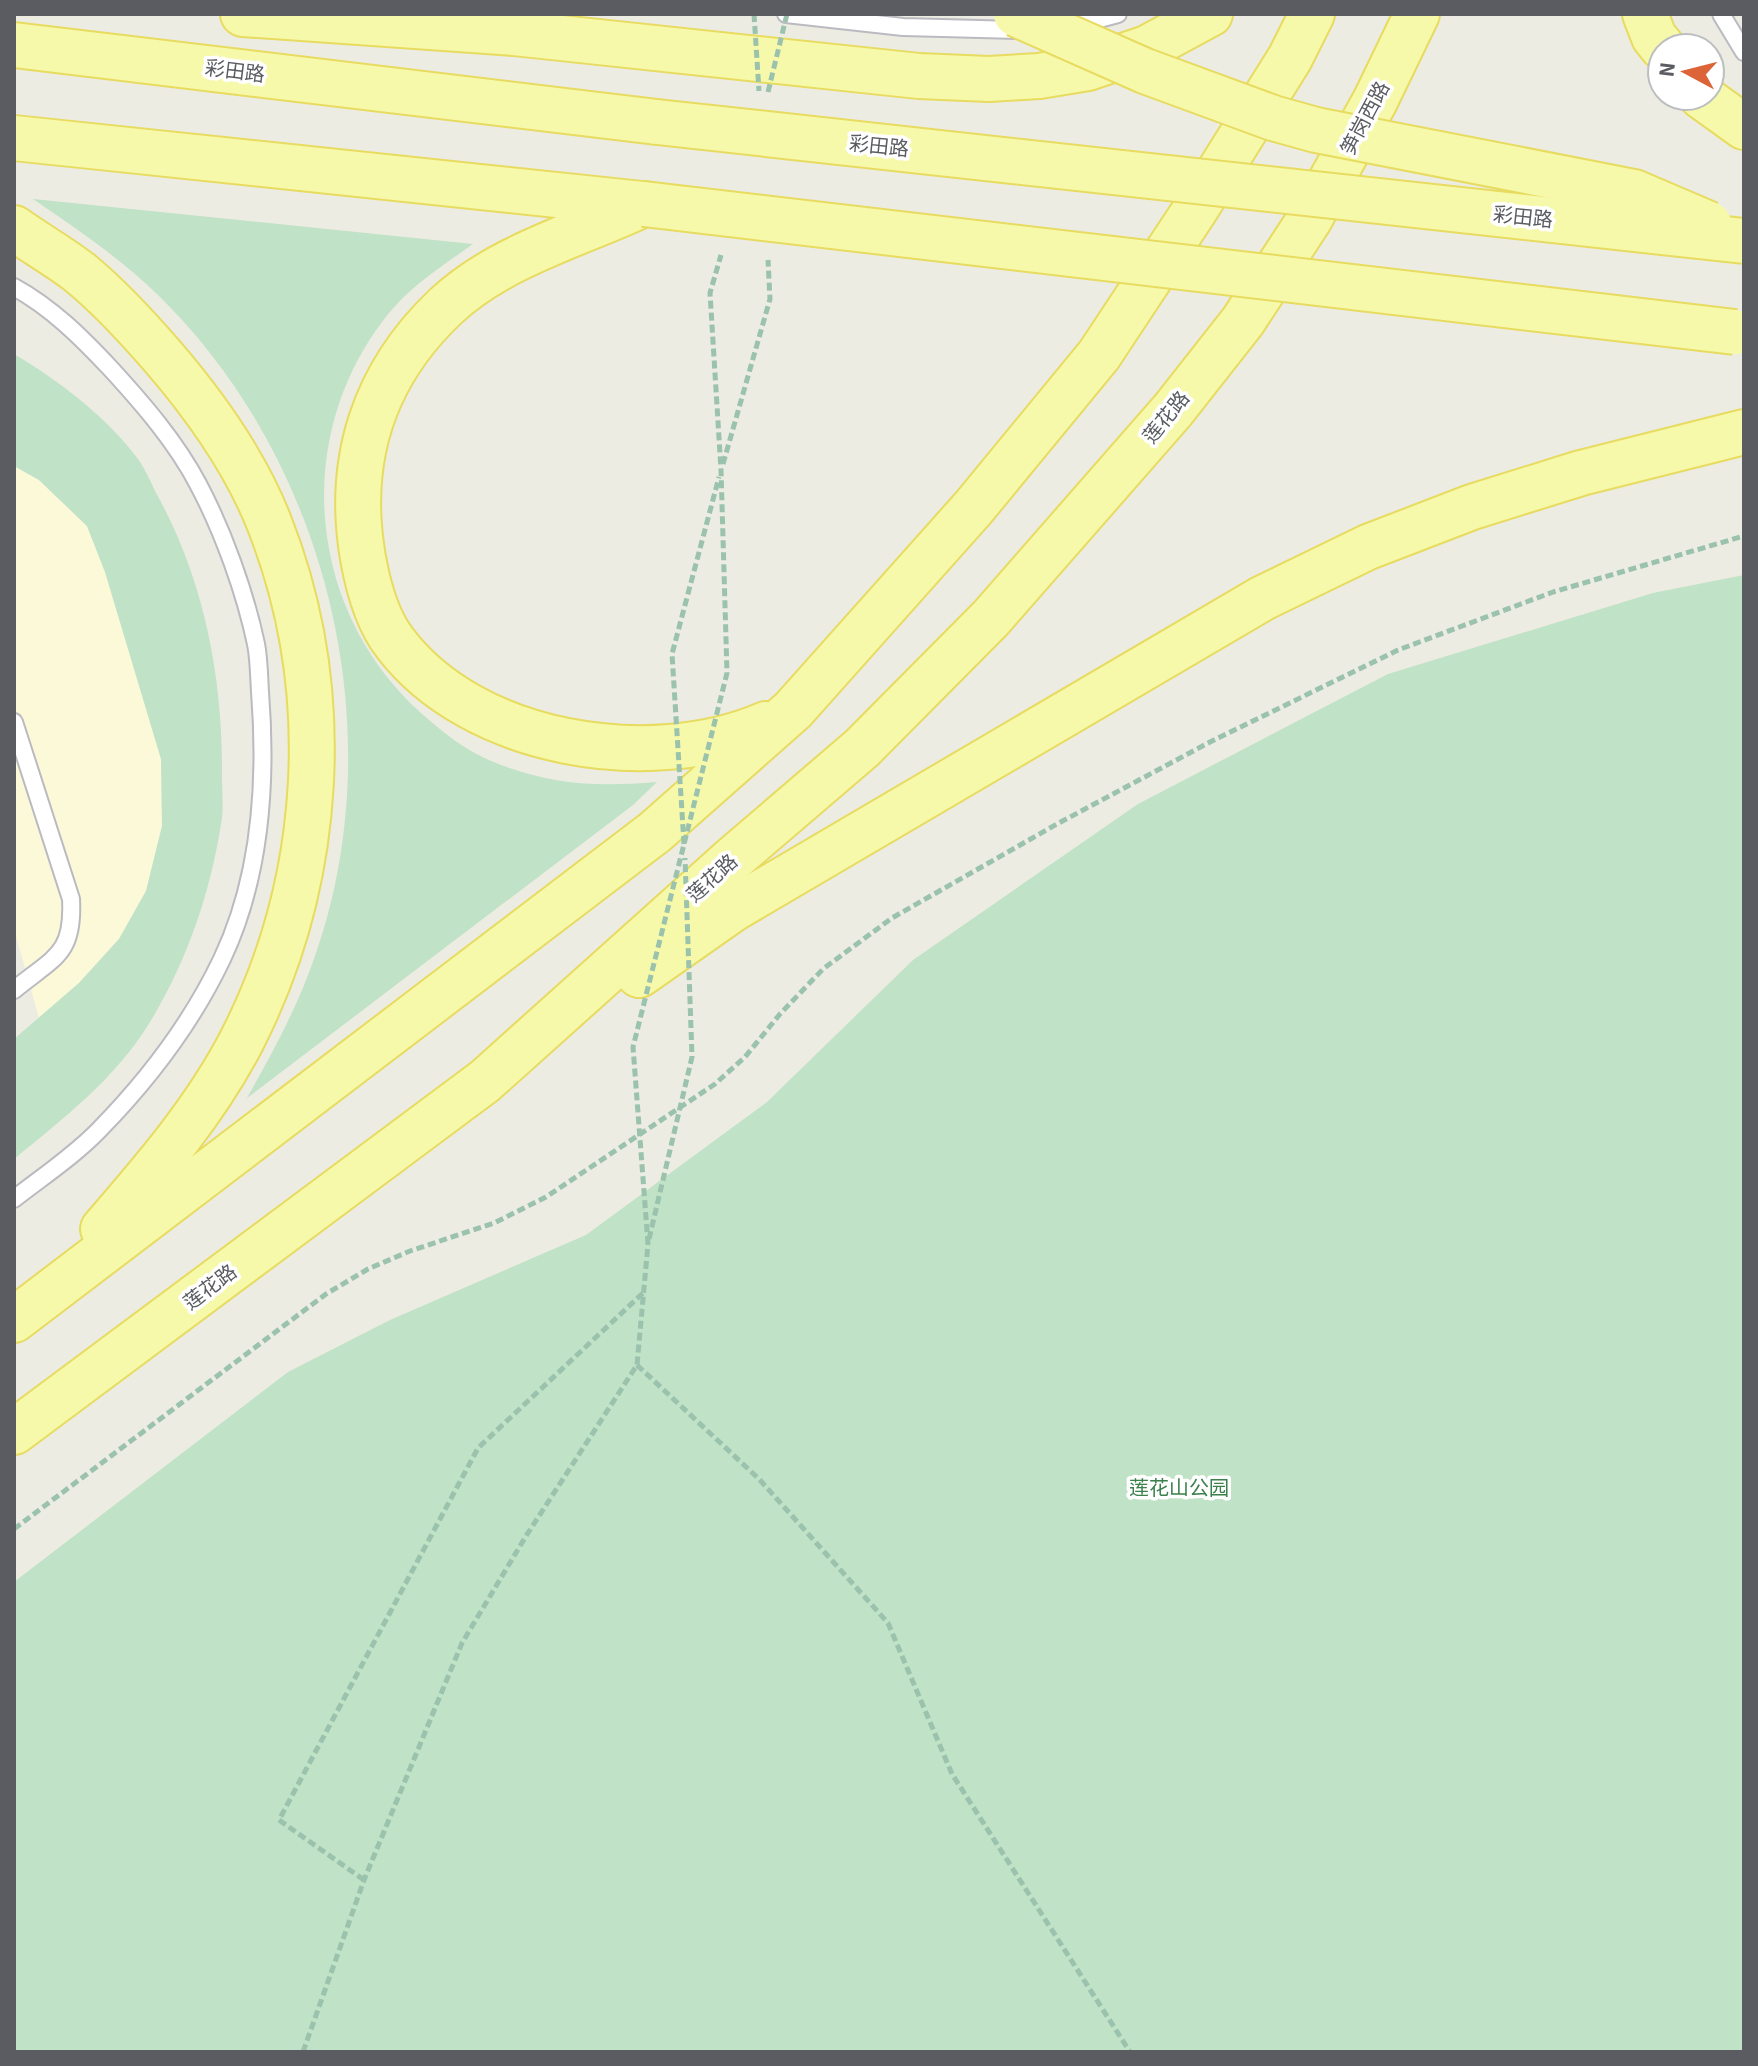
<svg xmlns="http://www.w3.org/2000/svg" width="1758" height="2066" font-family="'Source Sans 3','Noto Sans SC',sans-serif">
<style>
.commercial{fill:#fbf9d8}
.green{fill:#c0e2c6}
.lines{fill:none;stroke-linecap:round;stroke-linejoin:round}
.lane-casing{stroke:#babac0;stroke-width:20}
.primary-casing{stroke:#e7db60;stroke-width:48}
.path{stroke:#9ac2ad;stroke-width:5;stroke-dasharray:8 4;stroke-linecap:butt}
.lane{stroke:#fff;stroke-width:16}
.primary{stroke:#f7f9aa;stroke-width:44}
.primary-bridge-casing{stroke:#e7db60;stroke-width:48;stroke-linecap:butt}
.path-bridge{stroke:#9ac2ad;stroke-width:5;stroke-dasharray:8 4;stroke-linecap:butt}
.primary-bridge{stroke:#f7f9aa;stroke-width:44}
.labels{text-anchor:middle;stroke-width:7;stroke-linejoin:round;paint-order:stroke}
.street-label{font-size:20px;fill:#5a5c62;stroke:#fff}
.park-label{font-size:20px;fill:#3a814b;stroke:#fff}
</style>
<rect width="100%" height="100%" fill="#ecece2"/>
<polygon class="commercial" points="14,466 39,480 87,526 105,572 161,759 162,826 146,891 119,939 79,983 39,1018 14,929"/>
<g class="green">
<path d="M33,199L473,244C442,266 409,287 385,318C291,439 308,612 421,713C441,731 465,750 491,761C550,785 594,787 657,782L633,805L247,1098C273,1052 298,1006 315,956C394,731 328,461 158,295C120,258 77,229 33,199Z"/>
<path d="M14,354C58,380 107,417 138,459C145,469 150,480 155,491C204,578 223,677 222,776C222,792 224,809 221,824C210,894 187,961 150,1022C116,1078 64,1118 14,1159V1039L79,983L119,939L146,891L162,826L161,759L105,572L87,526L39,480L14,466Z"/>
<polygon points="1744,575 1744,2052 14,2052 14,1582 288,1372 390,1320 586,1235 767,1102 913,960 1138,804 1388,674 1653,593"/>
</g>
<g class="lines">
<defs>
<g id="lane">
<polyline points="786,14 903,27 1022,30"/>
<polyline points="1721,14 1744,52"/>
<polyline points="1069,27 1118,14"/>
<path d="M14,287C52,308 81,337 111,369C143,404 176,442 198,484C223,531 245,592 256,644C259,659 259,676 260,692C267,781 261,877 222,959C192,1022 148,1080 99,1130C74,1156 42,1177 14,1199"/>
<path d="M14,722L71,899C74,955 54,957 14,990"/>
</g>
<g id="primary">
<polyline points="243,14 514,33 919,76 989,79 1039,76 1088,68 1147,48 1210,14"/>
<polyline points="1645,14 1654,37 1663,48"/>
<polyline points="14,45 657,122"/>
<polyline points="1701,96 1744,127"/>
<polyline points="14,138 642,204"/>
<path d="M644,204C578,235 501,255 446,306C374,374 346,460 363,558C368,586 377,620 395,643C473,746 650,774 766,724"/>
<path d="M14,228C35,243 58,256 79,272C110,297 138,328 164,358C206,407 247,465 270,525C335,691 323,881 242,1040C206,1110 154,1170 103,1229"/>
<polyline points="639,975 733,909 1263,598 1368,547 1472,507 1581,473 1744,432"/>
<polyline points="14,1320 655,832 793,710 974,507 1099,355 1195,210 1290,58 1312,14"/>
<polyline points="14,1432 485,1081 729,862 862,748 991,618 1173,410 1243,321 1309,220 1375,101 1417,14"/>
</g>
</defs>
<use href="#lane" class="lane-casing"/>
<use href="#primary" class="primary-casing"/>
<g class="path">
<polyline points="637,1365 759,1479 888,1623 952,1774 1130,2052"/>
<polyline points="14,1529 326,1294 368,1269 410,1251 494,1223 546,1197 715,1084 745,1057 780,1014 823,969 892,918 1057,824 1210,742 1398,650 1553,592 1744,536"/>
<polyline points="364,1880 279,1820 478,1448 643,1293"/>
<polyline points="303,2052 364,1880 462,1643 526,1536 637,1365 648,1244"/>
</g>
<use href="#lane" class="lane"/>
<use href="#primary" class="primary"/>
<defs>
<g id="primary-bridge">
<polyline points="1016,14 1145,71 1273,118 1316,130 1634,192 1709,224"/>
<polyline points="657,122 1744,241"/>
<polyline points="644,204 1735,332"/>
</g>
</defs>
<use href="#primary-bridge" class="primary-bridge-casing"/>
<g class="path-bridge">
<polyline points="754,14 759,91"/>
<polyline points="768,92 787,14"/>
<polyline points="723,464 770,299 768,260"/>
<polyline points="684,844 672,654 719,477"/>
<polyline points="649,1239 692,1057 685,858"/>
<polyline points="648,1244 633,1047 727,673 721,470 710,293 721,255"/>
</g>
<use href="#primary-bridge" class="primary-bridge"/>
</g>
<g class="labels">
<g class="street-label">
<text transform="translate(235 71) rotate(7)" y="7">彩田路</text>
<text transform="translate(1365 118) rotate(-62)" y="7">笋岗西路</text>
<text transform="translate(879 146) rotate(6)" y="7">彩田路</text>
<text transform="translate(1523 217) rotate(6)" y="7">彩田路</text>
<text transform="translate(1166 417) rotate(-51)" y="7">莲花路</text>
<text transform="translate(712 878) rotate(-42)" y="7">莲花路</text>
<text transform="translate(210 1287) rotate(-37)" y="7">莲花路</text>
</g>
<g class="park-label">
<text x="1179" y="1495">莲花山公园</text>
</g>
</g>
<rect width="1758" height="2066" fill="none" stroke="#5a5c62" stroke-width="32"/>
<g transform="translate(1686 72) rotate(277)"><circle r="38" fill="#ffffff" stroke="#bdbec0" stroke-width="2"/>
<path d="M0-6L14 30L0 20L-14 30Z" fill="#dd6338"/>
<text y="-12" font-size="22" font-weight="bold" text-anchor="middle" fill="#5a5c62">N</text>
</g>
</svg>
